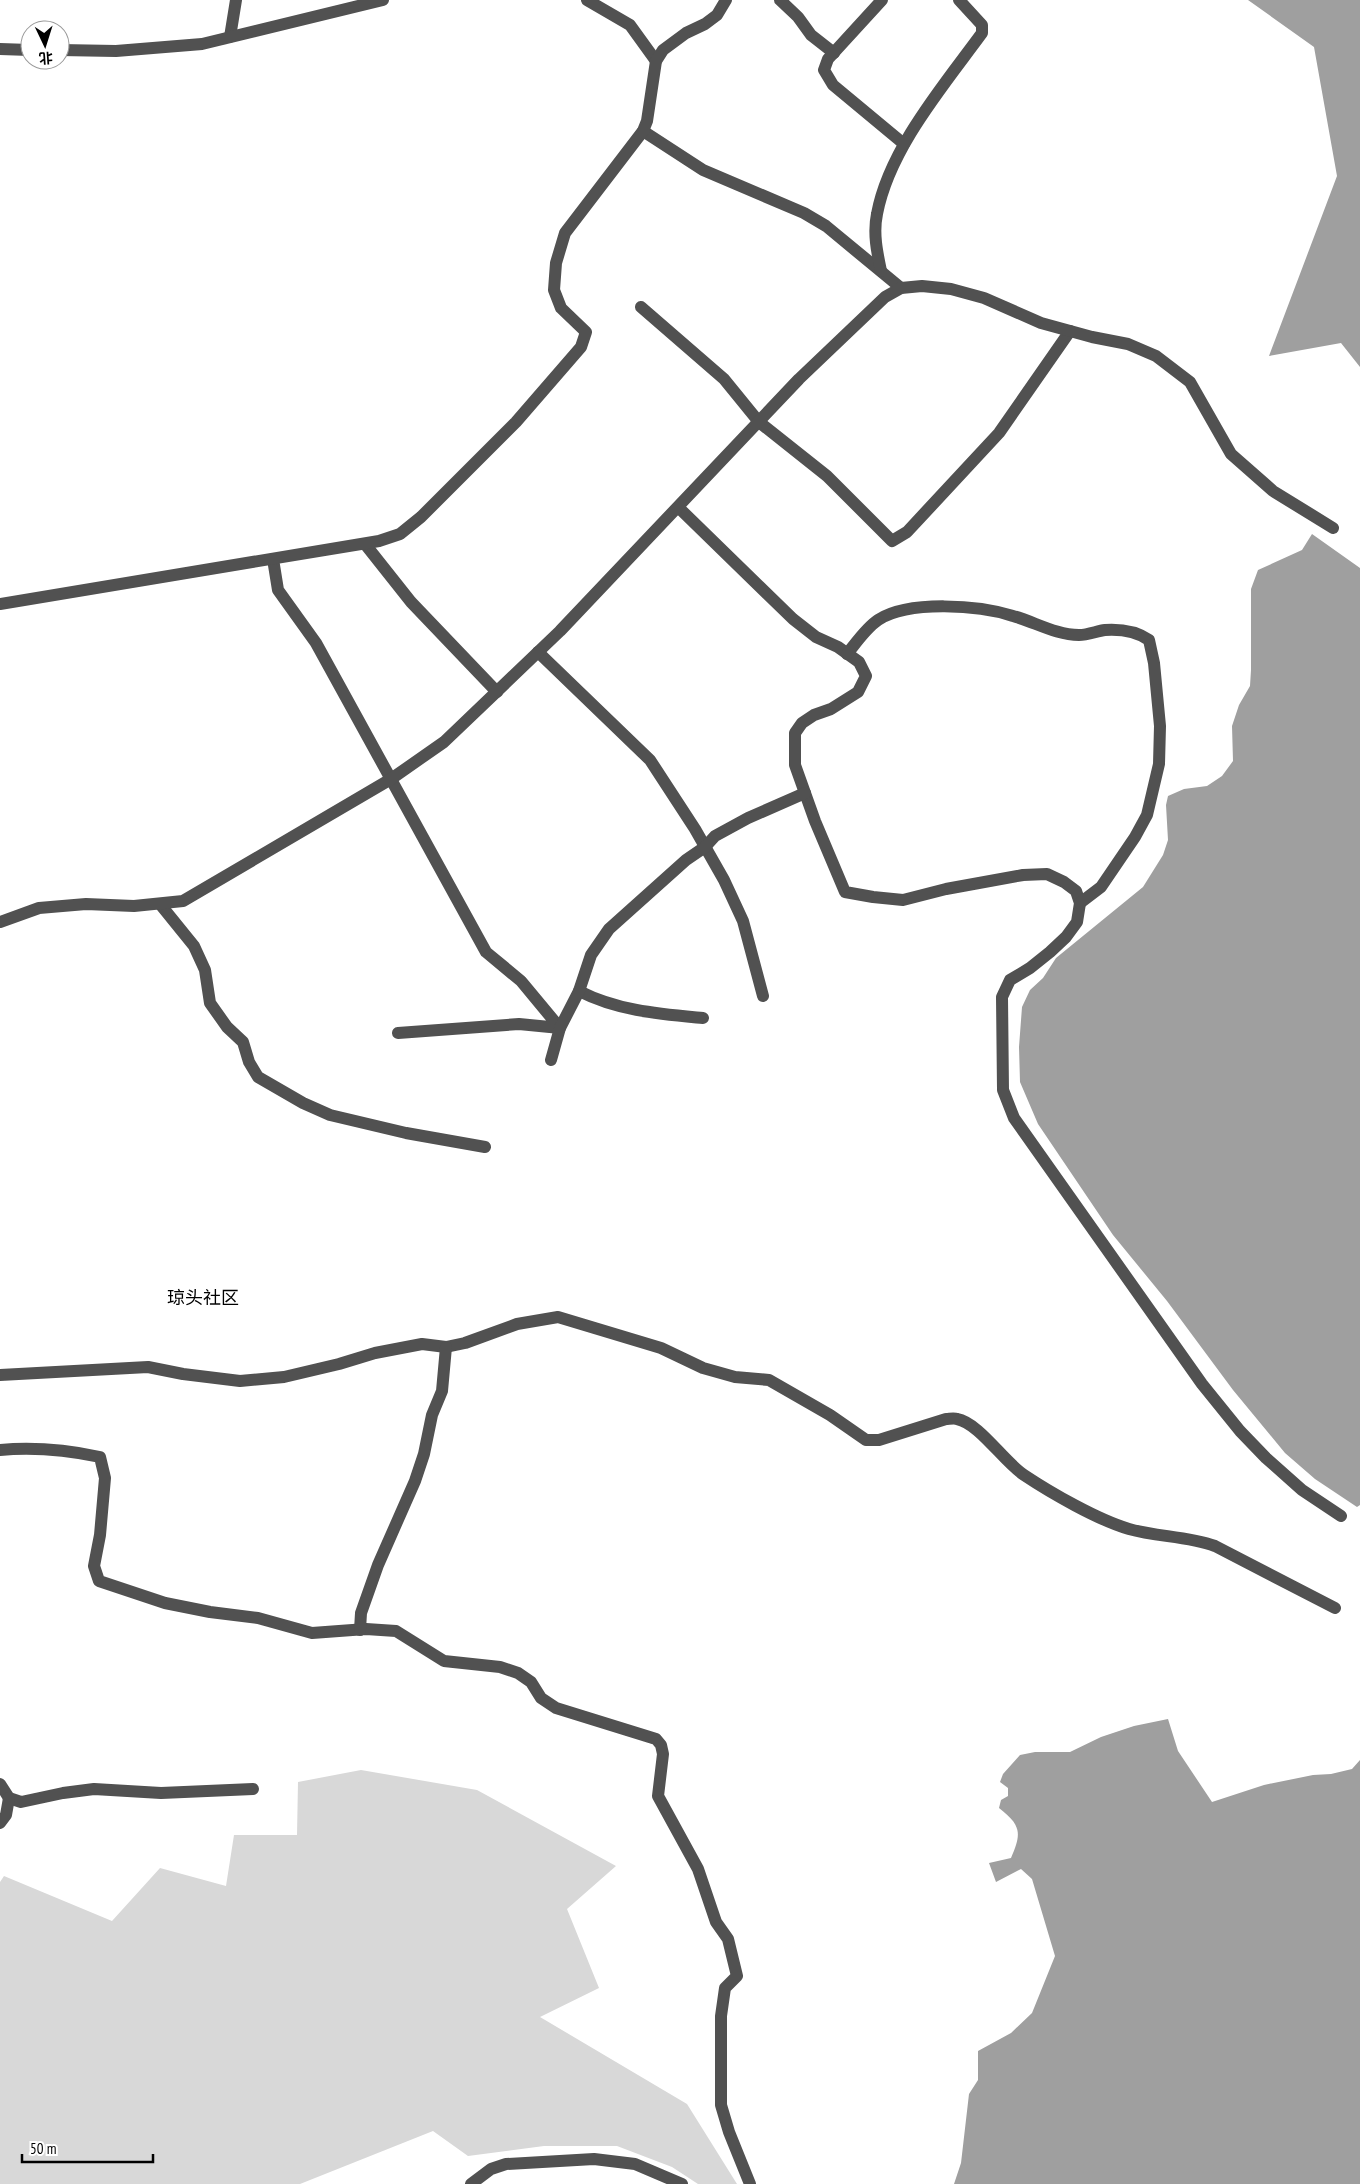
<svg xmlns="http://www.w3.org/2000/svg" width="1360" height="2184" font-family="'PT Sans Narrow','Noto Sans SC',sans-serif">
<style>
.green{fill:#d8d8d8}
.water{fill:#9f9f9f}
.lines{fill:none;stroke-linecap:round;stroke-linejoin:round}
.minor{stroke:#515151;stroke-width:12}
.labels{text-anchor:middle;stroke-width:4;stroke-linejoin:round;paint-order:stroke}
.quarter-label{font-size:18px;fill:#000;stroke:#fff}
</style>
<rect width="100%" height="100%" fill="#fff"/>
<polygon class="green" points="361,1770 477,1790 616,1866 567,1909 599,1988 540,2017 687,2104 737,2184 698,2184 672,2167 617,2146 544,2146 468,2156 433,2131 300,2184 0,2184 0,1882 4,1876 112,1921 160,1868 226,1886 234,1835 297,1835 298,1782"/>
<g class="water">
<polygon points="1248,0 1360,0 1360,367 1341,343 1269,356 1337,176 1314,47"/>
<polygon points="1312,534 1360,568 1360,1505 1357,1507 1315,1479 1285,1453 1233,1390 1167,1301 1113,1235 1038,1124 1020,1082 1019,1047 1022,1007 1030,990 1043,978 1056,958 1143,887 1163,855 1168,840 1166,805 1168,796 1184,789 1207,786 1222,776 1233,761 1232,726 1239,705 1250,686 1251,670 1251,589 1258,570 1302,550"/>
<path d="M1168,1719L1178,1751L1212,1802L1264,1785L1313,1775L1331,1774L1352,1769L1360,1760V2184H954L961,2163L969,2094L978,2080V2051L1011,2033L1032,2013L1055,1956L1032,1879L1021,1869L996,1882L989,1863L1011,1858C1022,1833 1021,1825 999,1808L1001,1800L1008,1796V1788L1000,1782L1003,1774L1020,1755L1035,1752H1070L1101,1737L1134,1726Z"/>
</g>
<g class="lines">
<g class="minor">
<polyline points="587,0 630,25 656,61"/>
<polyline points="780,0 798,17 811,35 834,53"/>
<polyline points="882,0 828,59 824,70 833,85 904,144"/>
<polyline points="230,37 236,0"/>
<polyline points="0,49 30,50"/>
<polyline points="60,50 116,51 202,44 383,0"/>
<polyline points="643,131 703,170 804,213 826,226 901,288"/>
<path d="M881,271C877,252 873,233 877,214C889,149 944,85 982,33V25L959,0"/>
<polyline points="641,307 724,379 759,422 827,476 892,541 907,532 999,433 1070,331"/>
<polyline points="679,508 793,619 816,637 838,647 859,662 866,676 858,692 831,709 814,715 802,723 795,733 795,765 815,821 845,892 873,897 903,900 946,889 1023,875 1047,874 1064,882 1076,891 1080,903 1077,922 1066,937 1050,952 1030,968 1010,980 1002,997 1003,1090 1014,1118 1202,1384 1240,1431 1266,1458 1302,1490 1341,1516"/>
<polyline points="365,544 411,602 497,692"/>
<polyline points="273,559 278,590 316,643 486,952 521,981 560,1028 519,1024 398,1033"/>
<polyline points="0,604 379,541 400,534 421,517 516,422 581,347 586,332 561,308 554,290 556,263 565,233 643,131 647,121 656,61 663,50 686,33 705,24 717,15 726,0"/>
<polyline points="538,652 650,760 695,829 724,880 743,921 763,996"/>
<path d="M847,654C856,643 866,628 878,620C909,600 979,605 1013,616C1035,622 1056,635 1079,635C1088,635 1097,631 1105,630C1121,629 1136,631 1149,640L1154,663L1160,726L1159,764L1147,815L1135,837L1101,887L1080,903"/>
<polyline points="160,904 194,946 205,970 210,1003 227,1027 243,1042 249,1062 258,1077 303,1103 330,1115 406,1133 485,1147"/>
<polyline points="0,922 39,908 86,904 134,906 183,901 391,779 444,742 560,631 799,379 885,297 901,288 922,286 951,289 984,298 1041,323 1092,337 1128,344 1156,356 1190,382 1231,454 1273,491 1333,528"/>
<path d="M579,991C618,1011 660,1014 703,1018"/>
<polyline points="551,1060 560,1028 579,991 591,955 609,929 686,860 705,847 715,836 748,818 805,793"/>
<path d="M0,1375L148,1367L183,1374L240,1381L284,1377L339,1364L375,1353L422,1344L446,1347L465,1343L517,1324L558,1317L661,1348L703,1368L735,1377L769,1380L830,1415L866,1440H879L946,1419C949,1419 954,1418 957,1419C979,1423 1004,1462 1024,1475C1051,1493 1098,1520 1129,1529C1157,1537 1187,1536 1215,1546L1335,1608"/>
<path d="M0,1450C33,1447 67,1450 100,1457L105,1478L100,1535L94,1566L99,1581L165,1603L210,1612L258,1618L312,1633L366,1629L396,1631L444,1661L500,1667L518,1673L531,1682L541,1698L556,1708L656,1739L661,1745L663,1754L658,1796L698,1869L716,1922L728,1939L737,1976L725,1988L721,2016V2105L729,2132L750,2184"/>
<polyline points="360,1630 361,1613 378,1565 415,1481 424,1454 432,1415 442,1391 446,1347"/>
<polyline points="0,1784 9,1798 21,1802 63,1793 94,1789 161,1793 253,1789"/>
<polyline points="0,1823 6,1815 9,1798"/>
<polyline points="471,2184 491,2169 506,2164 594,2159 635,2164 682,2184"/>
</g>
</g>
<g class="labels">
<g class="quarter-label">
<text x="203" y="1304">琼头社区</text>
</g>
</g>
<g transform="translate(45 45) rotate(176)"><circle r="24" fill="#ffffff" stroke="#999999"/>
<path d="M0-4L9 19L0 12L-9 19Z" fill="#000000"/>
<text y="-8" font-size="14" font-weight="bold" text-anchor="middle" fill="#000000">北</text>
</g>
<path d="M22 2154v8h131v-8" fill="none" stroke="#000000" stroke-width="2.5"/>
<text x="30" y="2154" font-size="15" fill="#000000" stroke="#ffffff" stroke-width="4" paint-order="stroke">50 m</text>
</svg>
